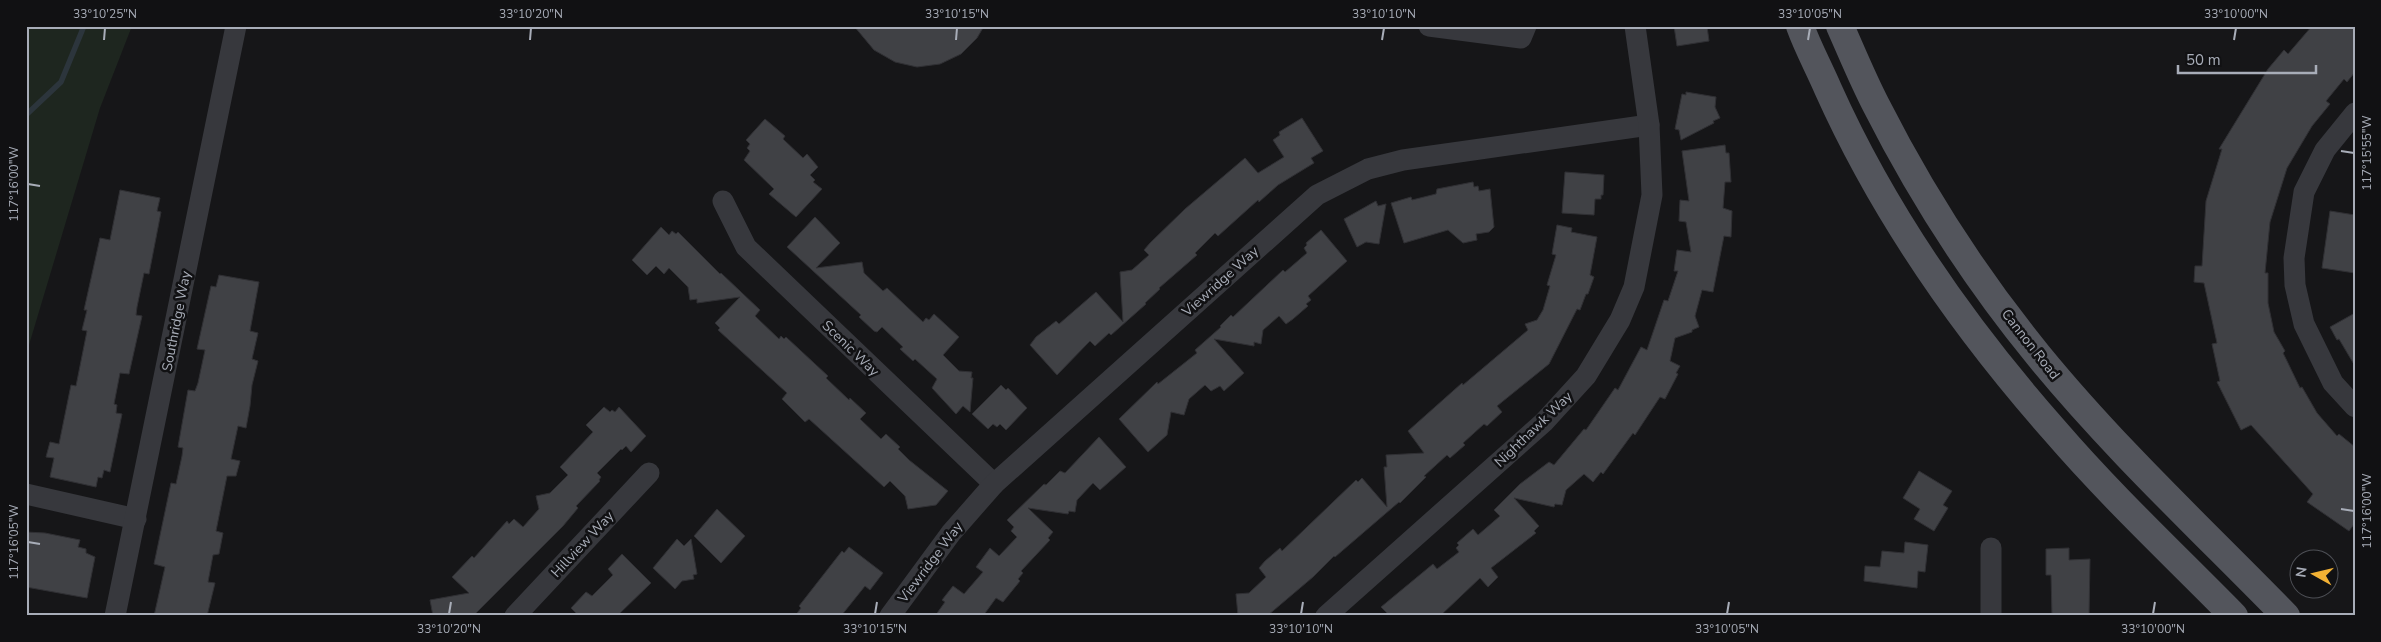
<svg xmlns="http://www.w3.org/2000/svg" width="2381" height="642" font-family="'Nunito Sans',sans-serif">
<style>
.green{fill:#1e261f}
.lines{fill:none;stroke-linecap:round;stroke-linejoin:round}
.stream{stroke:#2c353c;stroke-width:5.5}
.building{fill:#404145;stroke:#303034}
.minor{stroke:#37383d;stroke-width:21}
.major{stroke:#53555c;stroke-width:28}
.ticks{fill:none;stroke:#a8adb8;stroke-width:2}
.labels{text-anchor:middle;stroke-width:5;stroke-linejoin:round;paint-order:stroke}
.street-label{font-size:14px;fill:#a8adb8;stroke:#111113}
.neatline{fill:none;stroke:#a8adb8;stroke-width:2}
.ticks-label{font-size:12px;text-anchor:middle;fill:#a8adb8}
</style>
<rect width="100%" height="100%" fill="#161618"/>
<polygon class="green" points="26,26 132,26 100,108 26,355"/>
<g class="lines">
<polyline class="stream" points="26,115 61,82 84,26"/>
</g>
<g class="building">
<polygon points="854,26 984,26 977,38 961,54 940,64 917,67 895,62 874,50"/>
<polygon points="1674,26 1707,26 1709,41 1677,46"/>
<polygon points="2312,26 2355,26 2355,72 2347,82 2344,79 2326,101 2330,104 2312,126 2287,168 2270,222 2265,273 2268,273 2268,303 2274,332 2285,351 2283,353 2287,361 2300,388 2302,387 2317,413 2337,436 2339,434 2355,447 2355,523 2349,531 2307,502 2313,494 2251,425 2241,430 2217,382 2220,381 2212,344 2217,343 2204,283 2194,282 2195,266 2202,266 2206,201 2222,149 2219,149 2268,69 2284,50 2288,54"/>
<polygon points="1686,92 1716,97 1715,107 1720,118 1713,121 1714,123 1681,140 1679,130 1675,129 1682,94 1686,95"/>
<polygon points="1302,118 1323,151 1311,158 1314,163 1278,185 1259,202 1258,200 1218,236 1215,233 1195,253 1197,255 1159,288 1160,289 1145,303 1146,304 1111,335 1109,333 1095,346 1090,341 1057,375 1030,345 1036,337 1056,321 1059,324 1096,292 1123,322 1120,272 1132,270 1149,255 1144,250 1150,243 1185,209 1245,158 1258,173 1284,157 1273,140 1280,135 1279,132"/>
<polygon points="765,119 785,136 783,139 803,158 807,154 818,167 810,175 815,180 813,182 822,189 796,217 769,194 774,189 744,160 750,151 747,148 750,144 746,140"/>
<polygon points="1725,145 1726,153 1729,153 1731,182 1725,182 1723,208 1732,211 1731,237 1724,236 1713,292 1702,290 1695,316 1699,327 1692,330 1692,332 1675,338 1670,361 1680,366 1676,373 1678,374 1665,399 1660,397 1635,435 1633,433 1603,474 1601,472 1593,482 1584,474 1566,490 1562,505 1555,504 1554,507 1514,498 1539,526 1534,531 1536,533 1491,568 1498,577 1488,587 1480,578 1440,616 1390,616 1381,607 1433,564 1437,569 1459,552 1456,548 1459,545 1457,543 1473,529 1478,535 1500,516 1494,510 1520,484 1549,462 1554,465 1584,429 1586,430 1615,388 1618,390 1641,347 1647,350 1664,300 1668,301 1678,271 1674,271 1677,250 1691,252 1686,222 1679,221 1680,200 1689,201 1682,151"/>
<polygon points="1565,172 1604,175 1603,195 1601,195 1601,199 1595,199 1594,215 1562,213"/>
<polygon points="1473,182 1474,187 1478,186 1479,191 1490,189 1494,227 1489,232 1476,234 1477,240 1463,243 1448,230 1404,243 1391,203 1411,197 1412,200 1436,194 1437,189"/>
<polygon points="120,190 160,198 157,211 161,212 149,274 144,273 137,307 136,315 142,316 129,374 120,373 114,404 117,405 116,413 122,414 110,472 104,470 102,478 98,477 96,487 50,477 54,458 46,457 50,442 59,444 71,385 76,386 87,331 82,330 87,310 84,310 100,238 110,240"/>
<polygon points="1376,201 1378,206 1386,204 1379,244 1366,242 1357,247 1344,219"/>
<polygon points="2330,211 2355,215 2355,273 2322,268"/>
<polygon points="815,217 840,243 816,268 862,262 864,273 883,291 887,288 923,322 926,318 929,320 934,314 959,337 943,355 959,371 972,372 971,378 973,378 970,412 963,406 956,414 932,388 937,379 915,359 913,361 900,349 903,347 882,327 877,332 874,331 859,317 861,315 787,247"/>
<polygon points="1557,225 1572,228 1571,232 1597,237 1590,275 1594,277 1588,294 1586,294 1580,310 1577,309 1549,364 1497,406 1502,412 1487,426 1484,424 1463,443 1465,445 1450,458 1447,455 1424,476 1426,477 1400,503 1399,502 1335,557 1334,556 1313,577 1267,616 1238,616 1236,594 1249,593 1266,577 1259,568 1265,561 1280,548 1282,551 1356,480 1358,482 1362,478 1387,507 1384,467 1387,467 1386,455 1424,453 1408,431 1462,383 1463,385 1528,330 1525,324 1537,320 1543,310 1550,286 1547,285 1556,255 1552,254"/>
<polygon points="661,227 669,235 672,231 676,234 678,232 720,274 721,273 760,310 755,316 779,339 781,336 784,339 786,337 828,376 826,378 849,400 850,398 866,413 860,419 881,439 886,434 900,447 898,449 909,460 948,491 936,505 908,509 905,496 890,481 884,487 809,419 805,422 782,399 787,393 718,330 720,328 715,323 740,297 697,303 697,299 690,300 688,287 669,268 664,274 656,266 647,275 632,260"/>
<polygon points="1321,230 1347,261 1308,296 1311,300 1306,304 1308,306 1293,319 1286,324 1279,316 1263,330 1261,344 1254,342 1254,346 1214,339 1244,373 1224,391 1220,386 1211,391 1205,385 1189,399 1184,415 1171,412 1167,435 1148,452 1119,419 1157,382 1158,384 1197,353 1195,350 1221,327 1220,326 1231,315 1233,317 1283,270 1285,272 1307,253 1304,248 1307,245 1306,243"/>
<polygon points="219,275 259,282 250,331 258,333 252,359 258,361 252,385 250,406 246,428 238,426 231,459 240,461 236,476 227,476 216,531 223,533 219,554 213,555 208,582 215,583 207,616 154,616 165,567 154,564 171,483 176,484 182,456 183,448 178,447 188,390 195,391 198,383 205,350 197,349 211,286 216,287"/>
<polygon points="2355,313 2355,366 2339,339 2337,340 2330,327"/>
<polygon points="1001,385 1006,390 1008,388 1027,408 1006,430 1000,424 997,427 993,424 988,429 972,414"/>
<polygon points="604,407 610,412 612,410 615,412 619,407 646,436 631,452 626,446 622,450 621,449 597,473 601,477 599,480 600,481 576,506 578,508 563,526 473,616 433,616 430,600 469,593 452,577 472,556 474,558 507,521 509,524 514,519 523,527 539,509 536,496 550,493 568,475 560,467 593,432 586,425"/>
<polygon points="1099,437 1126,467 1100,490 1093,483 1077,500 1075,512 1069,511 1068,514 1028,508 1053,532 1048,538 1050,540 1021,571 1023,573 1018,579 1020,581 1003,602 996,598 983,616 935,616 945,602 942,600 953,586 964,594 983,572 976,567 990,548 999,556 1017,537 1011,531 1014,527 1007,520 1044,484 1046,485 1060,471 1065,473"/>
<polygon points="1919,471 1952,491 1943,505 1948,508 1934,531 1914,519 1920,509 1903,498"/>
<polygon points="717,509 745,536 721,563 694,536"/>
<polygon points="26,532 45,533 80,540 78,547 86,549 86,553 95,557 87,598 26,587"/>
<polygon points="677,539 684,546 691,539 697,574 693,575 694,579 682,581 675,589 653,568"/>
<polygon points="1905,542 1928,545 1925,572 1918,571 1917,588 1864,581 1865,566 1880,567 1882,551 1904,553"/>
<polygon points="849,547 883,573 870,590 865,586 841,616 795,616 801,608 799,606 842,551 844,553"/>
<polygon points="2069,548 2069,560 2090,559 2089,616 2052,616 2051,575 2046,575 2046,549"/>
<polygon points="622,554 651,583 617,616 579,616 571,608 586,592 592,596 613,575 608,569"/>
</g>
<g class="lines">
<g class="minor">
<polyline points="1429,26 1521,38 1526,26"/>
<polyline points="2355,113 2325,150 2304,192 2294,258 2295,285 2304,324 2333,383 2355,407"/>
<polyline points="723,201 746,247 994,484"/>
<polyline points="26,494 136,519"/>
<polyline points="115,616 236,26"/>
<polyline points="515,616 649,473"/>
<polyline points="890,616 951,533 994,484 1317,195 1368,169 1403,160 1649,125"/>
<polyline points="1326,616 1544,422 1586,376 1620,320 1634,287 1652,195 1649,125 1635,26"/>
<polyline points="1991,616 1991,548"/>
</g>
<g class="major">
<path d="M1800,26C1808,48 1819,68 1828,89C1884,214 1964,328 2055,431C2111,496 2174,555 2234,616"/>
<path d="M1840,26C1852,53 1863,80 1876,105C1921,194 1976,279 2038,355C2114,448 2202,530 2286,616"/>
</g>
</g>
<path class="ticks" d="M104,40L105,28M530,40L531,28M956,40L957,28M1382,40L1384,28M1808,40L1810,28M2234,40L2236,28M2341,151L2354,153M28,184L40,186M2341,509L2354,511M28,542L40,544M449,614L451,602M875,614L877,602M1301,614L1303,602M1727,614L1729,602M2153,614L2155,602"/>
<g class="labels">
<g class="street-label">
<text transform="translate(1220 281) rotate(-42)" y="5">Viewridge Way</text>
<text transform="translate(176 321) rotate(-79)" y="5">Southridge Way</text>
<text transform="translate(2031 344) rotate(52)" y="5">Cannon Road</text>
<text transform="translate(851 348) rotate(44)" y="5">Scenic Way</text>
<text transform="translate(1533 429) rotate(-44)" y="5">Nighthawk Way</text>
<text transform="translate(582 544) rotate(-47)" y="5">Hillview Way</text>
<text transform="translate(930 562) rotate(-53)" y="5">Viewridge Way</text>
</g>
</g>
<rect width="2381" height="642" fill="none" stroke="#111113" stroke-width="55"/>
<g transform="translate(2314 574) rotate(278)"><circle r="24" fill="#111113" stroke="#4d4f55"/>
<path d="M0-4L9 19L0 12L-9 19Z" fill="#f2b134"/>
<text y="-8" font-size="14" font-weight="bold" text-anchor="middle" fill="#a8adb8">N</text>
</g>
<path d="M2178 65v8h138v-8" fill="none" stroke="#a8adb8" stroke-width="2.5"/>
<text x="2186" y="65" font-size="15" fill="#a8adb8" stroke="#111113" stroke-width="4" paint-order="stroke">50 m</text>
<rect x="28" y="28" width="2326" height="586" class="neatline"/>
<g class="ticks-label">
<text x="105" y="18">33°10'25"N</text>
<text x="531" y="18">33°10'20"N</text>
<text x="957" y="18">33°10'15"N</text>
<text x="1384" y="18">33°10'10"N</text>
<text x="1810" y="18">33°10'05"N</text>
<text x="2236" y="18">33°10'00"N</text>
<text transform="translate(2367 153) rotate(-90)" y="4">117°15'55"W</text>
<text transform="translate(14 184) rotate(-90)" y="4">117°16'00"W</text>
<text transform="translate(2367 511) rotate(-90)" y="4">117°16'00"W</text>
<text transform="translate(14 542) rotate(-90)" y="4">117°16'05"W</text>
<text x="449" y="633">33°10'20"N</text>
<text x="875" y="633">33°10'15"N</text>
<text x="1301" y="633">33°10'10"N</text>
<text x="1727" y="633">33°10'05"N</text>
<text x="2153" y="633">33°10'00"N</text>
</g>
</svg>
